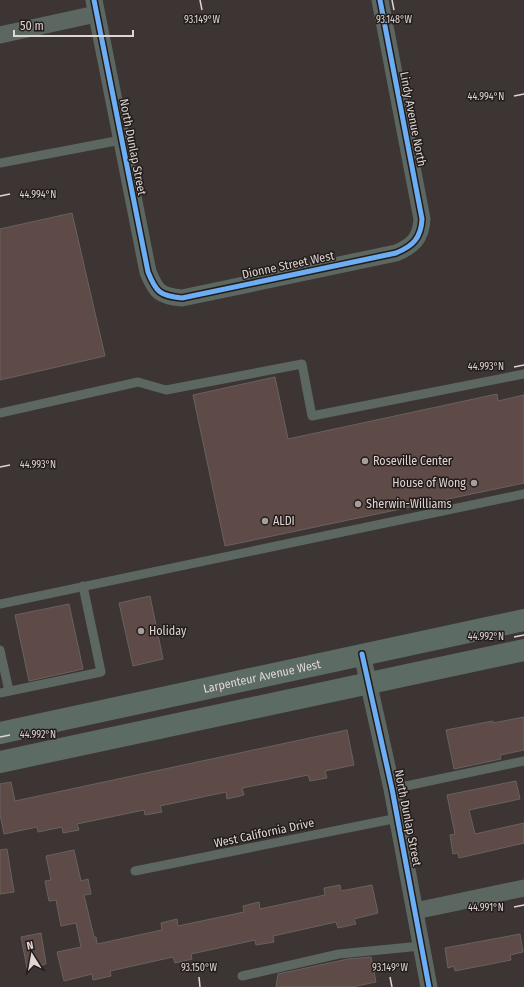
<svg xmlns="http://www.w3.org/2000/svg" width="524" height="987" font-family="'Fira Sans Condensed',sans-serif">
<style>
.building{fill:#5e4a46;stroke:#686260}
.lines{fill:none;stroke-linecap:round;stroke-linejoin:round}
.lane{stroke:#5d6761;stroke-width:9}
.street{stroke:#5d6761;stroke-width:17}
.secondary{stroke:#5c6b63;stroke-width:22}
.cycleway-casing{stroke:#221c1a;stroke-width:8}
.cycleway{stroke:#6dadf4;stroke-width:5}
.ticks{fill:none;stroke:#dfd6d4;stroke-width:1.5}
.poi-dot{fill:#a69e9c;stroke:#221c1a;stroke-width:1.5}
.labels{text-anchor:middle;stroke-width:3;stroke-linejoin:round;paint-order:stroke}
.street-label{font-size:12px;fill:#dfd6d4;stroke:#221c1a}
.poi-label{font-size:12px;fill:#dfd6d4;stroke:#221c1a;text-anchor:start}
.ticks-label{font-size:10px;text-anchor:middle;fill:#dfd6d4;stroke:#221c1a;stroke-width:3;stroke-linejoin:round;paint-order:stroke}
</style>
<rect width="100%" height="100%" fill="#3c3533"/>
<g class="building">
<polygon points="72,213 105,356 0,380 0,229"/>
<polygon points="275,377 288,439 497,394 498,401 524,395 524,483 225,546 193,395"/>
<polygon points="150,596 163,659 133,666 119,603"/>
<polygon points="69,604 83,669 29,681 15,615"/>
<polygon points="524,717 524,750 500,755 501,759 454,769 446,730 493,721 493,723"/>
<polygon points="347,730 354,765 325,771 327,778 310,781 308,775 284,780 242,788 244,795 227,799 226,792 160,806 162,812 145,815 144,810 77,824 79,830 63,833 62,827 38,832 37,827 4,834 0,814 0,784 11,782 15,801"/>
<polygon points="516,781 520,799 469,810 475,834 524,823 524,843 459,858 458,853 453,854 450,835 455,834 447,795"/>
<polygon points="7,849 14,892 0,894 0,850"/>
<polygon points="74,850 81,881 88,879 91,894 84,895 94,937 96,937 97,944 162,930 161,923 177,919 178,926 244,912 243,906 259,902 260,909 325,895 324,888 340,885 341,891 372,885 378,913 354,919 356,924 338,928 336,922 273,936 274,942 256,945 255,940 191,954 192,959 175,963 173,957 110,971 111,976 93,980 92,974 64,981 57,952 81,947 76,923 61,926 56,900 49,901 45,881 51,880 46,856"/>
<polygon points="41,933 46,964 27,968 21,937"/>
<polygon points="520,934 523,952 510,955 511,960 455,971 454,966 448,968 445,948"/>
<polygon points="371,957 376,982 352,987 276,987 278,974 348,959"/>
</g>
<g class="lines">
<g class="lane">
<polyline points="0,163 121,140"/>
<polyline points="0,413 138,382 166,390 302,364 312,416 524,374"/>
<polyline points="0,604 524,494"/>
<polyline points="0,650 9,691"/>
<polyline points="0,693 101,672 83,586"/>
<polyline points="392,789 524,761"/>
<polyline points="135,871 398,818"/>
<polyline points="242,976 339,954 421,946"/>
</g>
<g class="street">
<path d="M94,0L148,272C156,292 160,296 182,298L396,253C413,246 421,238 422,219L380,0"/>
<polyline points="0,35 96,14"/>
<polyline points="362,654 392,789 429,987"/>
<polyline points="415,911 524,888"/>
</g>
<g class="secondary">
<path id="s1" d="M0,733L524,620"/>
<polyline points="0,762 524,650"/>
</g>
<defs>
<g id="cycleway">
<path d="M94,0L148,272C156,292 160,296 182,298L396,253C413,246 421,238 422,219L380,0"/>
<polyline points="362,654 392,789 429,987"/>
</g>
</defs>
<use href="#cycleway" class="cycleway-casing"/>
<use href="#cycleway" class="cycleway"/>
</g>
<path class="ticks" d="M200,0L202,10M392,0L394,10M514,96L524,94M0,196L10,194M514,367L524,365M0,467L10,465M514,637L524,635M0,737L10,735M514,907L524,905M199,977L200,987M390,977L392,987"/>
<g class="poi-dot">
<circle cx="365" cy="461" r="4"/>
<circle cx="474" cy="483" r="4"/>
<circle cx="358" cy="504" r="4"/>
<circle cx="265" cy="521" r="4"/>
<circle cx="141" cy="631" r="4"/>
</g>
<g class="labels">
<g class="street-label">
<text transform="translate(413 119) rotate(79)" y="4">Lindy Avenue North</text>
<text transform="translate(133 147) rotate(79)" y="4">North Dunlap Street</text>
<text transform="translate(288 265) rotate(-12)" y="4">Dionne Street West</text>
<text dy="4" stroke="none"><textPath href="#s1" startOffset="268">Larpenteur Avenue West</textPath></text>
<text transform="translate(408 818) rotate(79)" y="4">North Dunlap Street</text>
<text transform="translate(264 833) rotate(-12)" y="4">West California Drive</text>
</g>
<g class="poi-label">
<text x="373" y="465">Roseville Center</text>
<text x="466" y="487" text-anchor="end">House of Wong</text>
<text x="366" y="508">Sherwin-Williams</text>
<text x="273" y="525">ALDI</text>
<text x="149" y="635">Holiday</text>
</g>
</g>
<g class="ticks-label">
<text x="202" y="23">93.149°W</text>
<text x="394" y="23">93.148°W</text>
<text x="486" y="100">44.994°N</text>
<text x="38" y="198">44.994°N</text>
<text x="486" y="370">44.993°N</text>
<text x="38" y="468">44.993°N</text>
<text x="486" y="640">44.992°N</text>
<text x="38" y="738">44.992°N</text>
<text x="486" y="911">44.991°N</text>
<text x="199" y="971">93.150°W</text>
<text x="390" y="971">93.149°W</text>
</g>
<g transform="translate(32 955) rotate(349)" stroke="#221c1a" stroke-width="3" paint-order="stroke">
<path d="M0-3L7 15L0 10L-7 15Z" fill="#dfd6d4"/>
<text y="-6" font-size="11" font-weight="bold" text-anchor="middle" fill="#dfd6d4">N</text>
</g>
<path d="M14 30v6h119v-6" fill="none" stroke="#dfd6d4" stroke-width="2"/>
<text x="20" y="30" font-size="12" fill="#dfd6d4" stroke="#221c1a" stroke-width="3" paint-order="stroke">50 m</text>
</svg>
